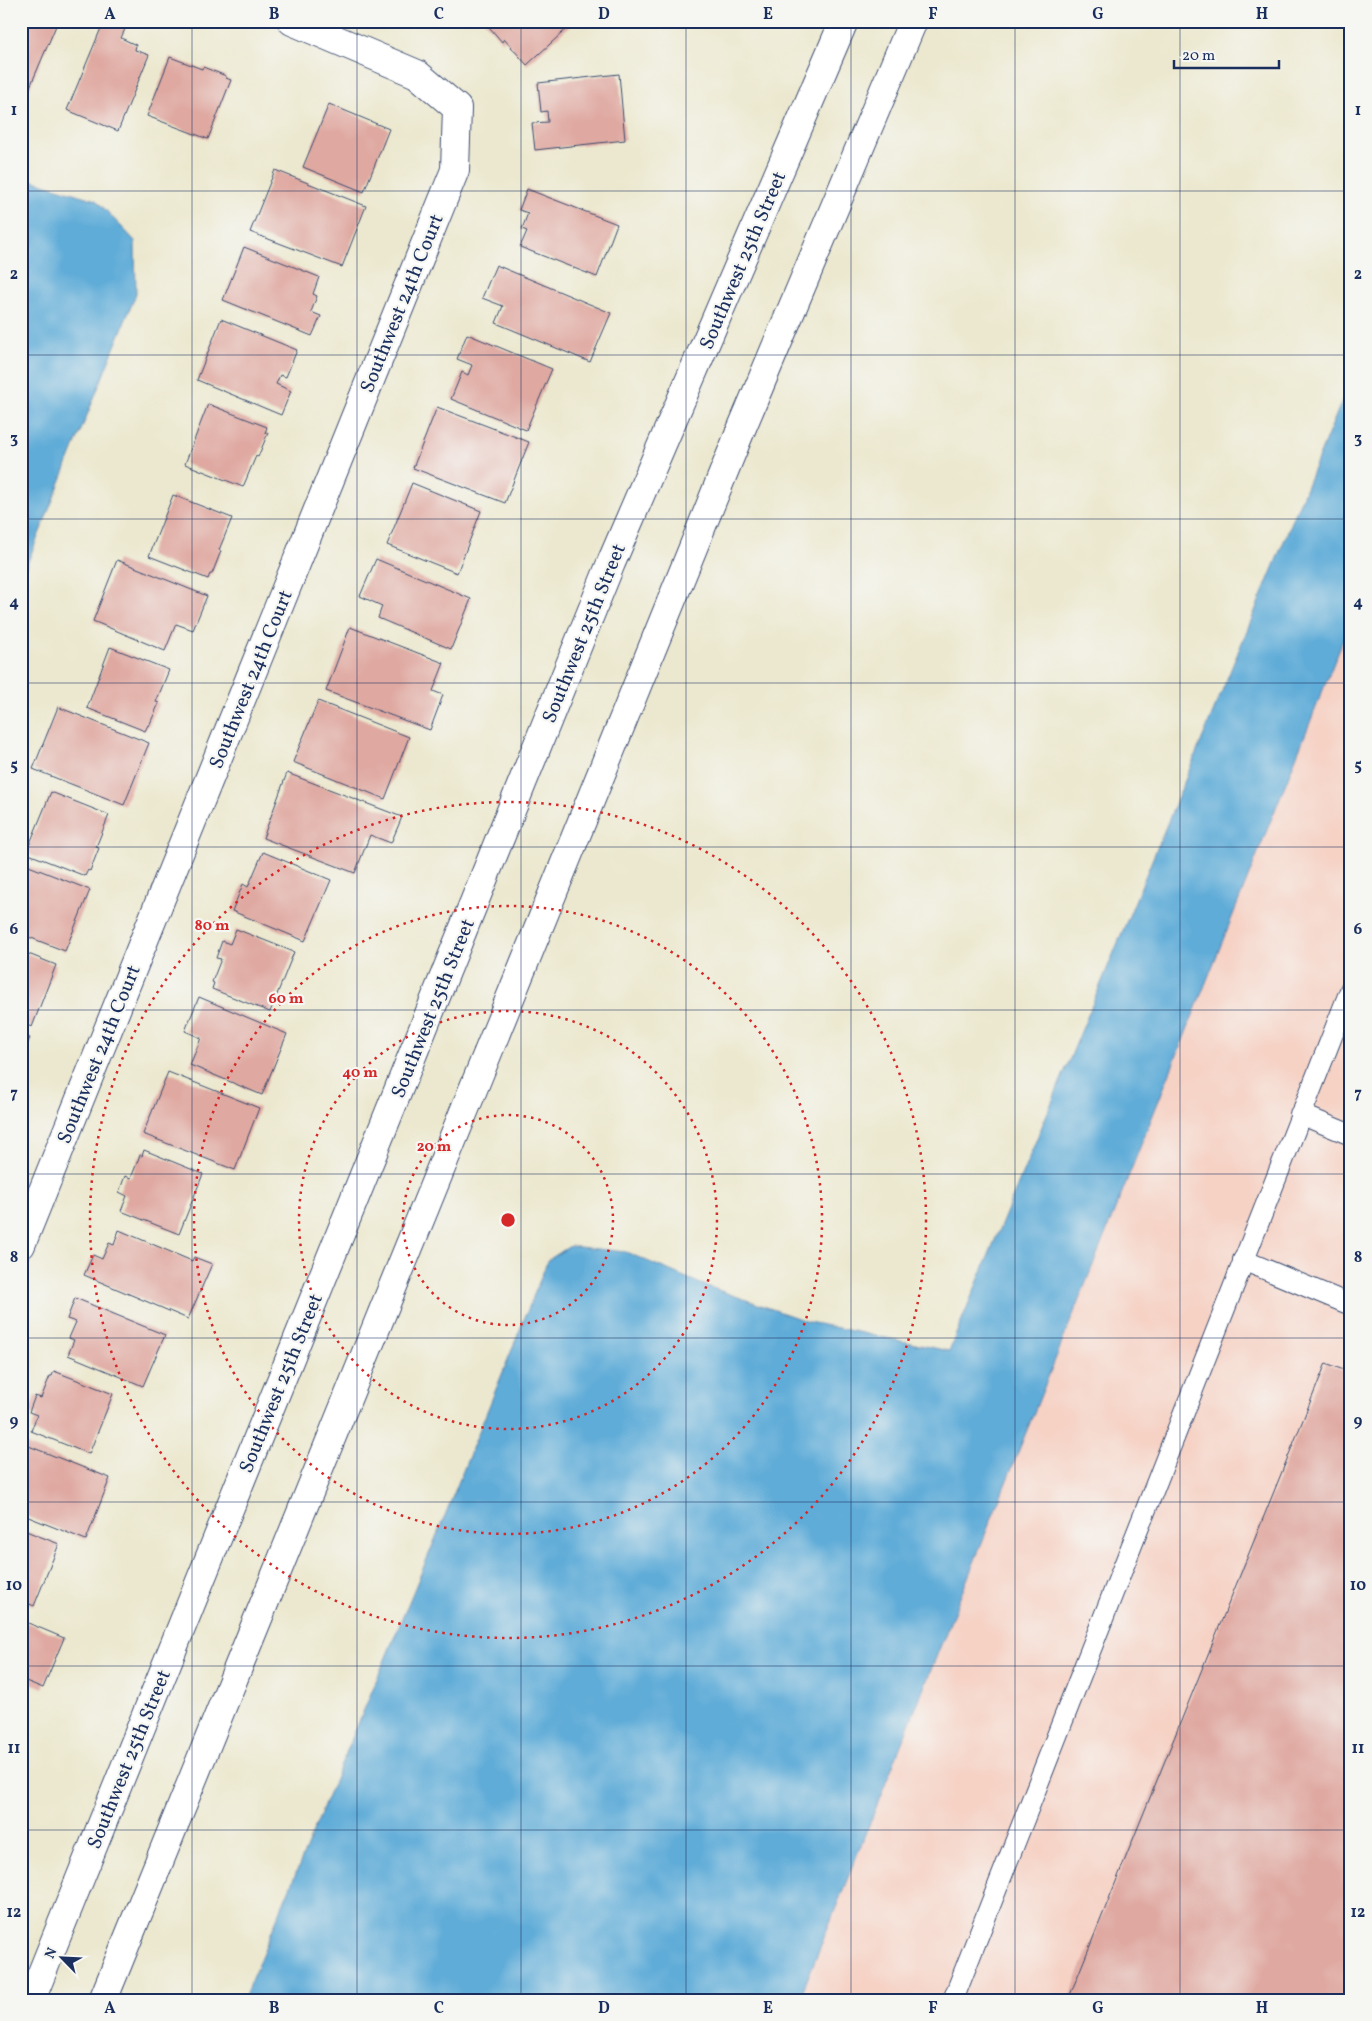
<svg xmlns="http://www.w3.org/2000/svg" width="1372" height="2021" font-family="Vollkorn,serif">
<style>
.built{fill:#f6d2c5}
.water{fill:#5facd8;stroke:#3d6e9b}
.building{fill:#dfa9a1}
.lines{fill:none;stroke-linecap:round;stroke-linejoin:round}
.service-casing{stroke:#3a4b6f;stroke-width:22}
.minor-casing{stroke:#3a4b6f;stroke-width:30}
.tertiary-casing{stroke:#3a4b6f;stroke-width:30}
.service{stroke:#fff;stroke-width:20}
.minor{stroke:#fff;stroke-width:28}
.tertiary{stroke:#fff;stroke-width:28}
.grid{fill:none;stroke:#1b2f5e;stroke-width:1;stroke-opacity:0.55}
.ring{fill:none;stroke:#d62828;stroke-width:2.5;stroke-dasharray:2.5 5}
.labels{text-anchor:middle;stroke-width:4.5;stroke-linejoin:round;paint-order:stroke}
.street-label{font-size:20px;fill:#1b2f5e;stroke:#f6f6f2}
.centre{fill:#d62828;stroke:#f6f6f2;stroke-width:2.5}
.ring-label{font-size:15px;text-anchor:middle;font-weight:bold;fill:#d62828;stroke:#f6f6f2;stroke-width:4.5;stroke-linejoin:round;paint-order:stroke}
.neatline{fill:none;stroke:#1b2f5e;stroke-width:2}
.grid-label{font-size:16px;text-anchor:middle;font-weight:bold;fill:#1b2f5e}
</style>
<rect width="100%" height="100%" fill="#f6f6f2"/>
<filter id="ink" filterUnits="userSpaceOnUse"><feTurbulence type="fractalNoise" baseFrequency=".02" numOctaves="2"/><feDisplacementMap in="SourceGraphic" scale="10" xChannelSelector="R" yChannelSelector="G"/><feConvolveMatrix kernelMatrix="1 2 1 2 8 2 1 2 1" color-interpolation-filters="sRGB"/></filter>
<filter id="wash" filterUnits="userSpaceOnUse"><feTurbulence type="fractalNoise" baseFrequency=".0096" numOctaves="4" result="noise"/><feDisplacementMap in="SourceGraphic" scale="20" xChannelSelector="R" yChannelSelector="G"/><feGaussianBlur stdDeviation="1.12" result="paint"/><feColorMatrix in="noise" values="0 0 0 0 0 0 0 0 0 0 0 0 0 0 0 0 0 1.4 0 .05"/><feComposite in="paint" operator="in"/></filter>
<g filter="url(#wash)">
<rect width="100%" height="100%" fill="#ece8cf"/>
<polygon class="built" points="1351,620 1351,2000 799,2000 1080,1294"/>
<g class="water">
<polygon points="21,177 96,200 135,241 136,294 21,579"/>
<polygon points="1351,379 1351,620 799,2000 243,2000 444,1518 548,1260 570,1246 626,1252 701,1284 809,1322 949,1351"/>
</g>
<g id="blocks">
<g class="building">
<polygon points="21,21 58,21 27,94 21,91"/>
<polygon points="104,21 125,29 121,38 136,45 135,50 149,55 118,131 67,110"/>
<polygon points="484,21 571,21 573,23 527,65 504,39 502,42"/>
<polygon points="170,57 202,69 203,67 226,76 226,78 231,80 208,139 147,116"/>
<polygon points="619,74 625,140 535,150 532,123 548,122 547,111 541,112 538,83"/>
<polygon points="329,104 389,129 364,192 303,167"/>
<polygon points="275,170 366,206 342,267 250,232"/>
<polygon points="527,189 617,224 597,277 520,247 527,231 522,229 528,213 519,210"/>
<polygon points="244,247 319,277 313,294 317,296 311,312 321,316 312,336 223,300"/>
<polygon points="496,265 611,313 590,362 496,323 503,306 482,298"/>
<polygon points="221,319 297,350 286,377 280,375 276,384 291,391 281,415 197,380"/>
<polygon points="467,334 552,369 526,430 451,399 462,372 468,375 472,365 457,359"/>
<polygon points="208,404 267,427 265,433 268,433 258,457 256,456 243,487 185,464"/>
<polygon points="437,407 529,442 505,503 413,468"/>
<polygon points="412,483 481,511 457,573 387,545"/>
<polygon points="173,495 232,518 219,550 221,551 212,574 210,574 208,579 149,556"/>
<polygon points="376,559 471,599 451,649 378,618 382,606 360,596"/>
<polygon points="117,560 207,596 193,630 176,624 165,651 93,621"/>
<polygon points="350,627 444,663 433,691 443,695 430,730 326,691"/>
<polygon points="110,647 169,670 156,702 159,703 149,726 148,725 145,731 87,708"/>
<polygon points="318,701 409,737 385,799 293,762"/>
<polygon points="58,707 149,743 124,805 33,769"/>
<polygon points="287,773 402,817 391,843 370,835 355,873 263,838"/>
<polygon points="51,792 109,815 96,847 99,848 90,871 88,870 85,876 26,853"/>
<polygon points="263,852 331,880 305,941 232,911 243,884 248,887"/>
<polygon points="21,863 90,890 65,951 21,934"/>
<polygon points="236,929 294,952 270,1012 212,989 214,983 212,982 221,959 216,958 222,941 230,944"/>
<polygon points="21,951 56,965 32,1027 21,1023"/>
<polygon points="199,997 287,1034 262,1095 190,1065 201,1038 185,1031"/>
<polygon points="21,1034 30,1038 21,1060"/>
<polygon points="168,1072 259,1108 235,1170 143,1134"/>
<polygon points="144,1150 203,1174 179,1234 121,1211 127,1196 119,1192 125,1176 131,1178 140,1155 142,1156"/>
<polygon points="119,1230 192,1261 194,1257 212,1264 188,1319 84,1275 93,1255 102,1259 109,1243 114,1245"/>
<polygon points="75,1298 165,1335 143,1386 68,1355 74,1340 69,1338 76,1322 67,1319"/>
<polygon points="1326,1363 1351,1373 1351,1988 1346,2000 1068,2000"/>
<polygon points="54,1371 113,1394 89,1454 31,1431 37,1415 29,1412 35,1396 41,1398 50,1376 52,1376"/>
<polygon points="21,1443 110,1478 86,1540 21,1514"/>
<polygon points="21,1529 59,1544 34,1606 21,1600"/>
<polygon points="21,1620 64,1638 43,1688 21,1679"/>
</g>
</g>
</g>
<g filter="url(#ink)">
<use href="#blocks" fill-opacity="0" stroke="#3a4b6f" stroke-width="1"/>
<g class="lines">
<defs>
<g id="service">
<polyline points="1300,1114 1351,1135"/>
<polyline points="1243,1260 1351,1305"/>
<polyline points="953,2000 1351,988"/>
</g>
<polyline id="minor" points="21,1245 455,170 457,108 417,74 292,21"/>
<g id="tertiary">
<polyline points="31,2000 611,563 844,21"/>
<polyline points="103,2000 738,437 913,21"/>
</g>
</defs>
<use href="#service" class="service-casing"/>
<use href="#minor" class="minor-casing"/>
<use href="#tertiary" class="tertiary-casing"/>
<use href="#service" class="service"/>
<use href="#minor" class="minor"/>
<use href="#tertiary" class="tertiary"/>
</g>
</g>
<path class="grid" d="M192,21V2000M357,21V2000M521,21V2000M686,21V2000M851,21V2000M1015,21V2000M1180,21V2000M21,191H1351M21,355H1351M21,519H1351M21,683H1351M21,847H1351M21,1010H1351M21,1174H1351M21,1338H1351M21,1502H1351M21,1666H1351M21,1830H1351"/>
<g class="ring">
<circle cx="508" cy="1220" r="105"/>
<circle cx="508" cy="1220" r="209"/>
<circle cx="508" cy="1220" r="314"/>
<circle cx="508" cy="1220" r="418"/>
</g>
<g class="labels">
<g class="street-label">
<text transform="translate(742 260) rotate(-67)" y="7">Southwest 25th Street</text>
<text transform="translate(401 303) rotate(-68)" y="7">Southwest 24th Court</text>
<text transform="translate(583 633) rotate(-68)" y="7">Southwest 25th Street</text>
<text transform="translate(250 679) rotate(-68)" y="7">Southwest 24th Court</text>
<text transform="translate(432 1008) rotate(-68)" y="7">Southwest 25th Street</text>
<text transform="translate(98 1054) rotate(-68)" y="7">Southwest 24th Court</text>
<text transform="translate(280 1383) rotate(-68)" y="7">Southwest 25th Street</text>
<text transform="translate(128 1759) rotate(-68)" y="7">Southwest 25th Street</text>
</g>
</g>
<circle cx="508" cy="1220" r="8" class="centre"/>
<g class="ring-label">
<text x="212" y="930">80 m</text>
<text x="286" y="1003">60 m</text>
<text x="360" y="1077">40 m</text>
<text x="434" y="1151">20 m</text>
</g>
<rect width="1372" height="2021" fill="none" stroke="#f6f6f2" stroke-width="55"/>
<g transform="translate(62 1958) rotate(294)" stroke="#f6f6f2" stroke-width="4" paint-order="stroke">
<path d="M0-4L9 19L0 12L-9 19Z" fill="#1b2f5e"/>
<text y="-8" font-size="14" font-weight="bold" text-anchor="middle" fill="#1b2f5e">N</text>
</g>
<path d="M1174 60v8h105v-8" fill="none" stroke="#1b2f5e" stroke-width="2.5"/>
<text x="1182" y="60" font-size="15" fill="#1b2f5e" stroke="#f6f6f2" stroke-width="4" paint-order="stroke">20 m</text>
<rect x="28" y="28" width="1316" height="1966" class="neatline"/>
<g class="grid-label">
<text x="110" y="19">A</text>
<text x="274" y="19">B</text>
<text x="439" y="19">C</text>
<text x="604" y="19">D</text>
<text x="768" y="19">E</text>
<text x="933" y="19">F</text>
<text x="1098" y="19">G</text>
<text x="1262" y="19">H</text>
<text x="14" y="115">1</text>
<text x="1358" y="115">1</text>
<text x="14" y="279">2</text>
<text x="1358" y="279">2</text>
<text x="14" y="443">3</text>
<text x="1358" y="443">3</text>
<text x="14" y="607">4</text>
<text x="1358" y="607">4</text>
<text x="14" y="770">5</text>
<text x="1358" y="770">5</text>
<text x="14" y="934">6</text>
<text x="1358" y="934">6</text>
<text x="14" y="1098">7</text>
<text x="1358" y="1098">7</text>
<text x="14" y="1262">8</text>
<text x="1358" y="1262">8</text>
<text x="14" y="1426">9</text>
<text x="1358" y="1426">9</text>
<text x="14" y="1590">10</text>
<text x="1358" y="1590">10</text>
<text x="14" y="1753">11</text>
<text x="1358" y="1753">11</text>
<text x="14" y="1917">12</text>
<text x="1358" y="1917">12</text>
<text x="110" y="2013">A</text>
<text x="274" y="2013">B</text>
<text x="439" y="2013">C</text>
<text x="604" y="2013">D</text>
<text x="768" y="2013">E</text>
<text x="933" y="2013">F</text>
<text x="1098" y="2013">G</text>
<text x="1262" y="2013">H</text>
</g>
</svg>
